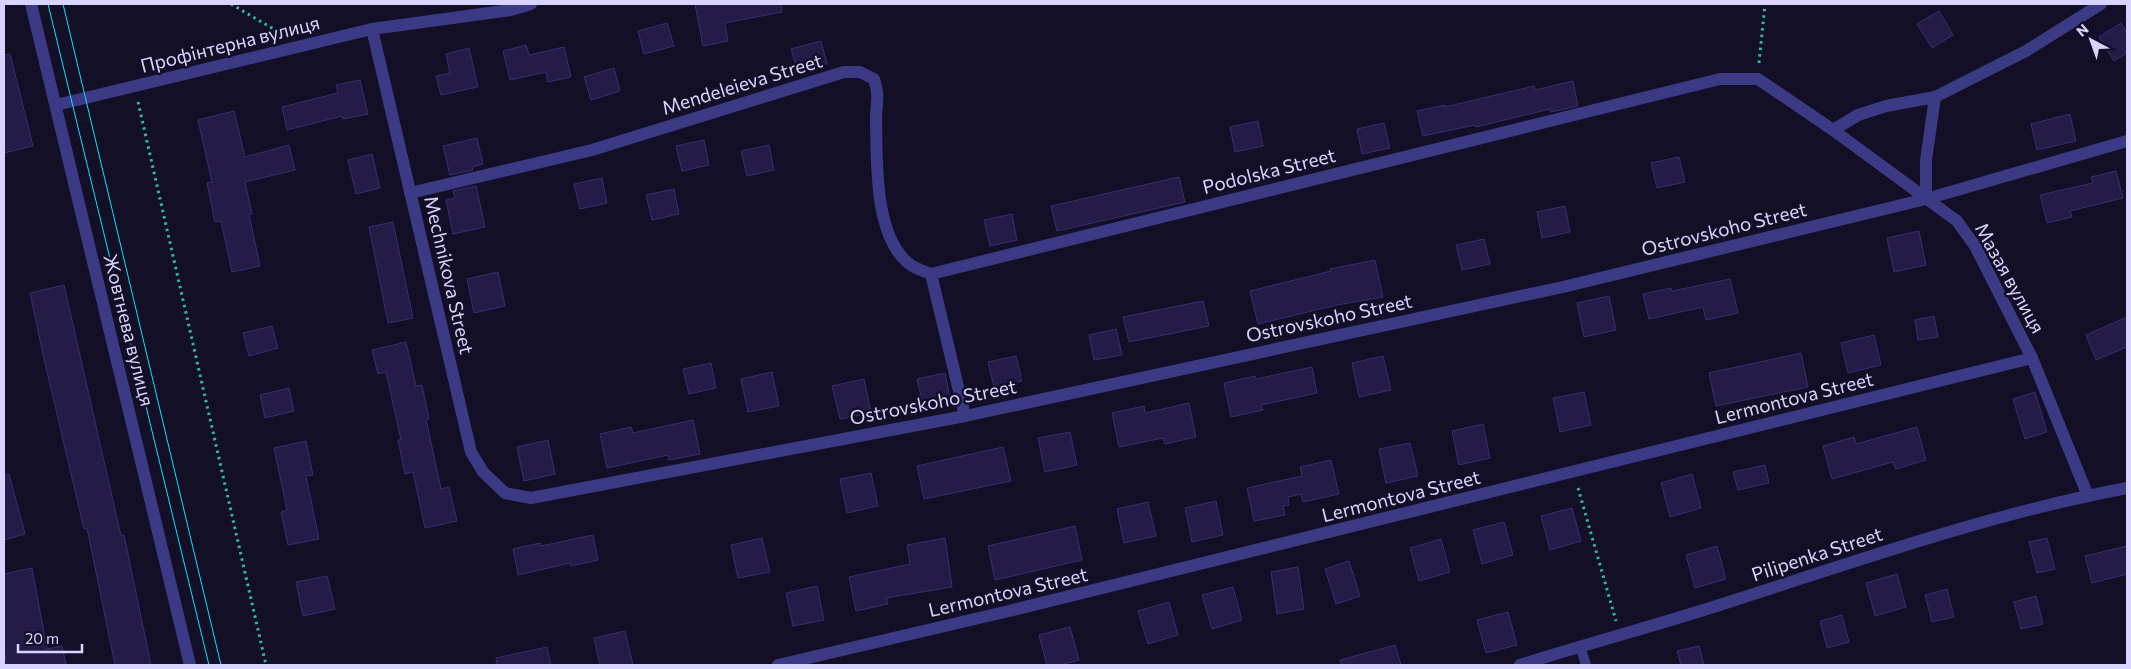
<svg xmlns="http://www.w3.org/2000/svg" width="2131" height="669" font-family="Commissioner,sans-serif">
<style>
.building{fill:#241b47;stroke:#3b2d73}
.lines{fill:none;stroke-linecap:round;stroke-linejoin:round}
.path{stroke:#2fb8b0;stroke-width:3;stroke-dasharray:2.5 4;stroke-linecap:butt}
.service{stroke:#3d3a85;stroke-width:10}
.minor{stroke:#3d3a85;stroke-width:12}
.tram{stroke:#00e5ff;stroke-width:1}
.labels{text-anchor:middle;stroke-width:5;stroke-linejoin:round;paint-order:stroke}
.street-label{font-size:19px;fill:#d9d4ff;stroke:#130f26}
</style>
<rect width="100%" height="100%" fill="#130f26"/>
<g class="building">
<polygon points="695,4 781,4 782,12 725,23 728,41 703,46"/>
<polygon points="1939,11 1953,35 1932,48 1917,24"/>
<polygon points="667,23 674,46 644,54 638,31"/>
<polygon points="2121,23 2127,33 2127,53 2114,61 2099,37"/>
<polygon points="821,41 827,64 798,72 791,49"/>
<polygon points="526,45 529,55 564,47 571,77 548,82 546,72 510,80 503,51"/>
<polygon points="469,48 478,87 441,95 436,76 450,73 446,54"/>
<polygon points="10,54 33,146 4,153 4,55"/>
<polygon points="614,68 620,91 591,100 584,77"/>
<polygon points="360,80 368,114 343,119 342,116 287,130 282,107 338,93 336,85"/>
<polygon points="1573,81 1578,106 1551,112 1550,109 1476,127 1475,125 1423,136 1417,111 1445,105 1445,107 1534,86 1535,90"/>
<polygon points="234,111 245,157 289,145 295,170 245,182 252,214 249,214 260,266 232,272 221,221 215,222 207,183 212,182 198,120"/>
<polygon points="2070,114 2076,141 2037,150 2031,124"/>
<polygon points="1258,121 1263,146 1235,152 1230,127"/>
<polygon points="1384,123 1390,148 1362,154 1357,129"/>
<polygon points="477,138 483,164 472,167 473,170 450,175 443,146"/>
<polygon points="704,140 709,165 682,171 676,146"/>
<polygon points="769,145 774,170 747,176 741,151"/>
<polygon points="372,154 380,188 356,194 348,160"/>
<polygon points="1679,157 1685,182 1657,188 1651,163"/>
<polygon points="2116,171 2123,198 2070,211 2072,217 2047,223 2040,195 2093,183 2091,177"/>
<polygon points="1179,177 1185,202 1057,231 1051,206"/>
<polygon points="602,178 607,203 580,209 574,184"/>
<polygon points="476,186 485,227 453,234 446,200 455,198 453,191"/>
<polygon points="674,189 679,214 652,220 646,195"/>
<polygon points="1565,206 1570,232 1542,238 1537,212"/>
<polygon points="1012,214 1017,240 990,246 984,220"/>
<polygon points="393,222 413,318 388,323 369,227"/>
<polygon points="1919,231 1926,265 1894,272 1887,238"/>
<polygon points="1484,239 1490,264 1462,270 1456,245"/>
<polygon points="1375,260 1383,297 1337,305 1258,324 1250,291 1331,271 1330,269"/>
<polygon points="498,272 505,306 474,313 467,279"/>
<polygon points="1730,279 1738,313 1706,320 1703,307 1649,319 1643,294 1671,288 1672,291"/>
<polygon points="64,285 121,536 124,535 151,665 115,665 87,528 84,529 44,359 30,293"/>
<polygon points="1609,296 1616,330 1584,337 1577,303"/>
<polygon points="1203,301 1209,326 1129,342 1123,317"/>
<polygon points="1934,316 1938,337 1918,340 1915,320"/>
<polygon points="2127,317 2127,347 2096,360 2086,335"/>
<polygon points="272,326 278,348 249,356 243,333"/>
<polygon points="1116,329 1122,355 1094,360 1089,335"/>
<polygon points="1874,335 1881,365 1848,373 1841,343"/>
<polygon points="406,342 416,386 422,385 429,419 426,419 441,489 449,487 457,521 425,528 413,472 405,474 398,440 401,440 386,372 378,374 372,350"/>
<polygon points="1801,353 1808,387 1716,406 1709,373"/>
<polygon points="1016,356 1022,381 994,387 988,362"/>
<polygon points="1383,356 1391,390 1359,397 1352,363"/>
<polygon points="711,363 716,388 689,394 683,369"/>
<polygon points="1312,367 1317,393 1261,405 1263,410 1231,417 1224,383 1255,376 1256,379"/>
<polygon points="772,372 779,406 748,412 741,379"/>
<polygon points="945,373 950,398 923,404 917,379"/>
<polygon points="864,379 871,413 840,419 832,386"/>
<polygon points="289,388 294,411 265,418 260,395"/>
<polygon points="1584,392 1591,425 1560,432 1553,398"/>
<polygon points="2035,392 2047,432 2025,439 2013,399"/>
<polygon points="1189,403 1196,437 1165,444 1163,438 1119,447 1112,413 1144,406 1145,413"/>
<polygon points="693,420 700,454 669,460 668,455 607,468 600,434 631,427 633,433"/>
<polygon points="1483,424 1490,458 1459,465 1452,431"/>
<polygon points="1917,427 1926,460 1896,469 1893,462 1832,479 1823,446 1854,437 1856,444"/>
<polygon points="1070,432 1077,465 1045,472 1038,438"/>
<polygon points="548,440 555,474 524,481 517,447"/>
<polygon points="306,441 313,475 306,476 319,539 288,545 281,512 287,510 274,448"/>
<polygon points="1410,443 1418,476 1386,483 1379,449"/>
<polygon points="1003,447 1011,481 924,499 917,466"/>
<polygon points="1331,460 1339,494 1303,502 1301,494 1288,497 1289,505 1283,506 1285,515 1254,521 1247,488 1302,476 1300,467"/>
<polygon points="1765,465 1769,483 1738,490 1733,472"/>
<polygon points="871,473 878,506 847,513 840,479"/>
<polygon points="9,474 25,534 4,540 4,475"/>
<polygon points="1692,474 1701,508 1670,517 1661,483"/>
<polygon points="1216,501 1223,535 1192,542 1185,508"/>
<polygon points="1148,502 1156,536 1124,543 1117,509"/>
<polygon points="1572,508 1581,541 1550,550 1541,516"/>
<polygon points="1504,522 1513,555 1482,564 1473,530"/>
<polygon points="1075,526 1082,560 995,580 988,546"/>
<polygon points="593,535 598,560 571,566 570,563 518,575 513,549 540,543 541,546"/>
<polygon points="762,538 770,572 738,578 731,545"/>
<polygon points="945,538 952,587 886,598 888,604 856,611 849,577 910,564 907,545"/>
<polygon points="2047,538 2055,569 2037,573 2029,542"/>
<polygon points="1441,539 1450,572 1419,581 1410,548"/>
<polygon points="1717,546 1726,579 1695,588 1686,555"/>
<polygon points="2127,546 2127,574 2092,583 2085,556"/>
<polygon points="1349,561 1360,596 1336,604 1325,569"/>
<polygon points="1298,567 1304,609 1277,614 1271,572"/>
<polygon points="32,568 47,649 62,646 66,665 7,665 4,649 4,574"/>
<polygon points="1897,574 1906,607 1875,616 1866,583"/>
<polygon points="327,576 335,609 303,616 296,582"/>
<polygon points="817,586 824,620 793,626 786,593"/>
<polygon points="1233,587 1242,620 1212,629 1202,595"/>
<polygon points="1947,589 1954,617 1932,622 1925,595"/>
<polygon points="2036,596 2043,624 2021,629 2014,602"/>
<polygon points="1169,602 1178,635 1148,644 1138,611"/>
<polygon points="1508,612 1517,645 1486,653 1477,620"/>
<polygon points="1842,615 1849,642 1827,648 1820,621"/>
<polygon points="1070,627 1079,660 1060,665 1047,665 1039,635"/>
<polygon points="625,631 633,665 600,665 594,638"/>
<polygon points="1395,645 1401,665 1341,665 1340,660"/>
<polygon points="1699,646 1704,665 1681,665 1677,651"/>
<polygon points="547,647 551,665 497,665 496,658"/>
</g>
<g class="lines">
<g class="path">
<polyline points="231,4 282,34"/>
<polyline points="1759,63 1765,4"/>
<polyline points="138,102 266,665"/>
<polyline points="1578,488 1616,621"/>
</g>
<polyline class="service" points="1580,646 1586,665"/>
<g class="minor">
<polyline points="31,4 190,665"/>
<polyline points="372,29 471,452 483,472 505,493 531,498 965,416 1563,287 1926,199 2127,141"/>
<polyline points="56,105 372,29 511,10 531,4"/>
<polyline points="1833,130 1858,115 1886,106 1935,97 2026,51 2101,4"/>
<path d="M410,193L592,150L844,72H860L874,79C880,99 876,101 876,120C877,161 874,233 907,262C913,268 923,271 931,274"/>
<polyline points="1926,199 1926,160 1935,97"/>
<polyline points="965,416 931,274 1720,79 1758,79 1833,130 1957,221 1975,246 2032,358 2088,496"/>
<polyline points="778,665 1009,611 2032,358"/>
<path d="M1520,665C1592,642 1666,623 1738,599C1866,558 1994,513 2127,488"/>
</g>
<g class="tram">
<polyline points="48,4 209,665"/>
<polyline points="63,4 221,665"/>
</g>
</g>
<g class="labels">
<g class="street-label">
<text transform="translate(230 44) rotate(-14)" y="7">Профінтерна вулиця</text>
<text transform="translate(742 84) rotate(-17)" y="7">Mendeleieva Street</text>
<text transform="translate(1269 171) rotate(-14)" y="7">Podolska Street</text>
<text transform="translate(1724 229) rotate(-14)" y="7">Ostrovskoho Street</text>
<text transform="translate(449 275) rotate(77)" y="7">Mechnikova Street</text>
<text transform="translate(2010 278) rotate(61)" y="7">Мазая вулиця</text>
<text transform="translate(1329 318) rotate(-12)" y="7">Ostrovskoho Street</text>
<text transform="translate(129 330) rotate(76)" y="7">Жовтнева вулиця</text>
<text transform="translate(1794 398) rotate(-14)" y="7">Lermontova Street</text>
<text transform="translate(933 402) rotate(-11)" y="7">Ostrovskoho Street</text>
<text transform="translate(1401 496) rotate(-14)" y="7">Lermontova Street</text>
<text transform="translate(1817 554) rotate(-18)" y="7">Pilipenka Street</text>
<text transform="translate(1008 592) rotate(-13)" y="7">Lermontova Street</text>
</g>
</g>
<rect width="2131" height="669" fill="none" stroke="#d9d4ff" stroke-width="10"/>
<g transform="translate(2091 40) rotate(319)" stroke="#130f26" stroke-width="4" paint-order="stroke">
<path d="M0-4L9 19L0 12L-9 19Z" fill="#d9d4ff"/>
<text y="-8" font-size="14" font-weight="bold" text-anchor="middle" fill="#d9d4ff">N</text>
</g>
<path d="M18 644v8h64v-8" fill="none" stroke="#d9d4ff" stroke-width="2.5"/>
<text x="25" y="644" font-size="15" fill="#d9d4ff" stroke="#130f26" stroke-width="4" paint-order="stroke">20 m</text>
</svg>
